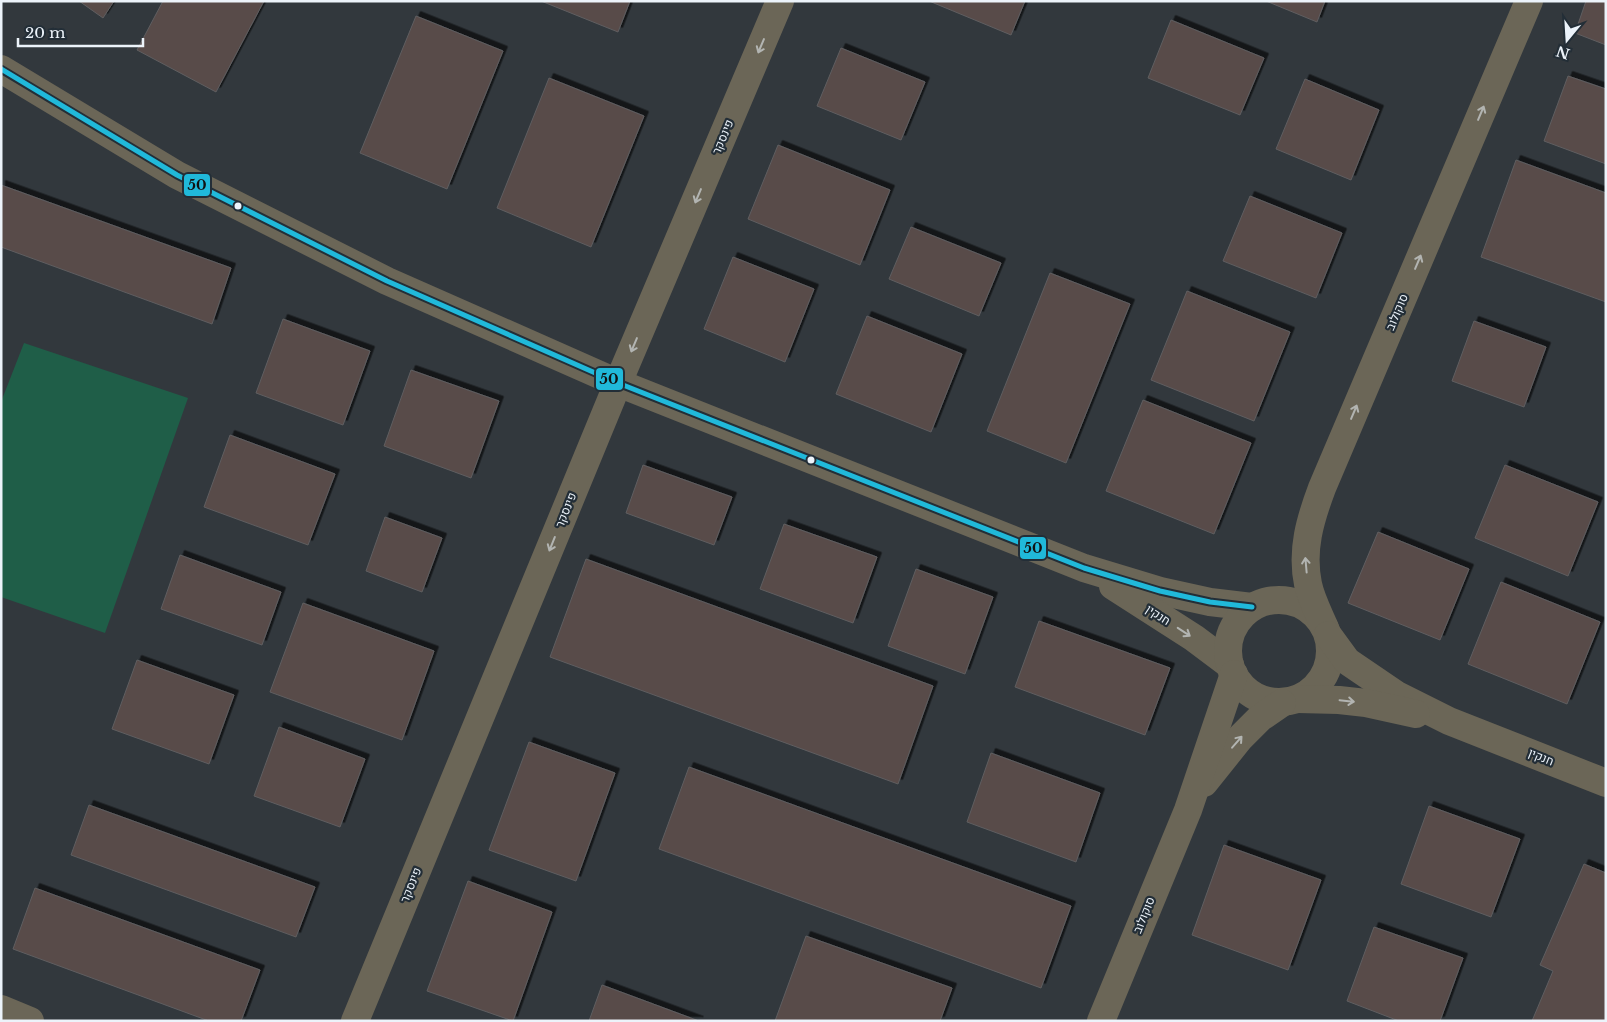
<svg xmlns="http://www.w3.org/2000/svg" width="1607" height="1022" font-family="'Libre Baskerville',Heebo,serif">
<style>
.green{fill:#1f5e48}
.building{fill:#584b4a;stroke:#5f5e60;filter:url(#shadow)}
.lines{fill:none;stroke-linecap:round;stroke-linejoin:round}
.minor{stroke:#6b6657;stroke-width:28}
.bus-1-casing{stroke:#232e37;stroke-width:9}
.bus-1{stroke:#20b9da;stroke-width:5}
.oneway{stroke:#b2b4b1}
.bus-dot{fill:#ecf3fa;stroke:#232e37;stroke-width:2}
.labels{text-anchor:middle;stroke-width:4.5;stroke-linejoin:round;paint-order:stroke}
.street-label{font-size:12px;fill:#ecf3fa;stroke:#232e37}
.line-badge{stroke:#232e37;stroke-width:2}
.pale-badge-label{font-size:14px;text-anchor:middle;font-weight:bold;fill:#111}
</style>
<defs>
<filter id="shadow"><feDropShadow dx="4.5" dy="-4.5" stdDeviation="0" flood-color="#0009"/></filter>
</defs>
<rect width="100%" height="100%" fill="#32383d"/>
<polygon class="green" points="24,343 188,398 105,633 1,597 1,402"/>
<g class="building">
<polygon points="79,1 114,1 103,18"/>
<polygon points="163,1 264,1 216,92 137,50"/>
<polygon points="541,1 630,1 618,32"/>
<polygon points="929,1 1025,1 1011,35"/>
<polygon points="1266,1 1325,1 1317,22"/>
<polygon points="1586,1 1606,1 1606,45 1575,33"/>
<polygon points="416,16 503,51 447,189 360,153"/>
<polygon points="1171,20 1264,58 1240,115 1148,78"/>
<polygon points="841,48 925,82 901,140 817,106"/>
<polygon points="1568,76 1606,89 1606,164 1544,141"/>
<polygon points="549,78 644,116 591,247 497,208"/>
<polygon points="1305,79 1379,110 1351,180 1276,149"/>
<polygon points="778,145 890,190 860,265 748,219"/>
<polygon points="1516,160 1606,193 1606,302 1481,257"/>
<polygon points="1,185 231,268 212,324 1,247"/>
<polygon points="1250,196 1342,233 1316,298 1223,261"/>
<polygon points="911,227 1001,263 979,316 889,279"/>
<polygon points="733,257 814,289 785,362 704,329"/>
<polygon points="1050,273 1130,304 1066,463 987,431"/>
<polygon points="1187,291 1290,332 1254,421 1151,380"/>
<polygon points="867,316 962,354 931,432 836,394"/>
<polygon points="283,319 370,351 343,425 256,393"/>
<polygon points="1474,321 1546,347 1524,407 1452,381"/>
<polygon points="411,370 499,401 471,478 384,446"/>
<polygon points="1143,400 1251,443 1214,534 1106,491"/>
<polygon points="230,435 335,474 308,545 204,507"/>
<polygon points="643,465 732,497 714,545 626,513"/>
<polygon points="1505,465 1598,502 1568,576 1475,538"/>
<polygon points="385,517 442,538 422,592 366,571"/>
<polygon points="784,524 877,557 853,623 760,589"/>
<polygon points="1378,532 1469,569 1440,640 1348,603"/>
<polygon points="180,555 281,592 262,645 161,609"/>
<polygon points="586,559 933,686 898,784 550,657"/>
<polygon points="916,569 993,597 965,674 888,646"/>
<polygon points="1501,582 1600,622 1567,704 1468,664"/>
<polygon points="303,603 434,651 402,740 270,692"/>
<polygon points="1039,621 1170,668 1145,735 1015,687"/>
<polygon points="137,660 234,695 209,764 112,729"/>
<polygon points="279,727 365,759 340,827 254,796"/>
<polygon points="529,742 615,773 576,881 489,850"/>
<polygon points="991,753 1100,793 1076,862 967,822"/>
<polygon points="689,767 1071,906 1041,988 659,849"/>
<polygon points="89,805 315,887 296,937 71,855"/>
<polygon points="1429,806 1520,839 1491,917 1401,884"/>
<polygon points="1224,845 1321,880 1288,970 1192,935"/>
<polygon points="1584,864 1606,873 1606,1021 1532,1021 1553,971 1540,965"/>
<polygon points="468,881 552,912 513,1021 427,991"/>
<polygon points="35,888 260,970 241,1021 209,1021 13,949"/>
<polygon points="1374,927 1463,958 1440,1021 1399,1021 1347,1001"/>
<polygon points="806,936 952,988 940,1021 775,1021"/>
<polygon points="602,985 699,1021 589,1021"/>
</g>
<g class="lines">
<g class="minor">
<polyline points="1,69 177,175 387,281 618,383 1084,568 1160,591 1210,602 1252,607"/>
<polyline points="1113,586 1194,638 1230,665"/>
<circle cx="1279" cy="651" r="51"/>
<path d="M1325,628C1319,614 1311,599 1308,584C1301,550 1310,520 1322,488L1529,1"/>
<polyline points="1328,635 1347,661 1397,695 1449,721 1606,783"/>
<polyline points="1298,699 1339,700 1366,703 1416,714"/>
<polyline points="1204,783 1240,738 1260,718 1282,703"/>
<polyline points="1,1009 30,1021"/>
<polyline points="355,1021 618,383 780,1"/>
<polyline points="1101,1021 1188,810 1234,674"/>
</g>
<defs>
<polyline id="bus-1" points="1,69 177,175 387,281 618,383 1084,568 1160,591 1210,602 1252,607"/>
</defs>
<use href="#bus-1" class="bus-1-casing"/>
<use href="#bus-1" class="bus-1"/>
</g>
<defs><path id="oneway-shaft" d="M-6 0H5M1.5-3L5.5 0L1.5 3" fill="none" stroke-width="1.6" stroke-linecap="round" stroke-linejoin="round" transform="scale(1.25)"/></defs>
<g class="oneway">
<use href="#oneway-shaft" transform="translate(761 46) rotate(113)"/>
<use href="#oneway-shaft" transform="translate(1481 113) rotate(-67)"/>
<use href="#oneway-shaft" transform="translate(698 196) rotate(113)"/>
<use href="#oneway-shaft" transform="translate(1418 262) rotate(-67)"/>
<use href="#oneway-shaft" transform="translate(634 345) rotate(113)"/>
<use href="#oneway-shaft" transform="translate(1354 412) rotate(-67)"/>
<use href="#oneway-shaft" transform="translate(552 544) rotate(112)"/>
<use href="#oneway-shaft" transform="translate(1306 565) rotate(-95)"/>
<use href="#oneway-shaft" transform="translate(1184 632) rotate(33)"/>
<use href="#oneway-shaft" transform="translate(1347 701) rotate(6)"/>
<use href="#oneway-shaft" transform="translate(1237 742) rotate(-49)"/>
</g>
<g class="bus-dot">
<circle cx="238" cy="206" r="4.5"/>
<circle cx="811" cy="460" r="4.5"/>
</g>
<g class="labels">
<g class="street-label">
<text transform="translate(723 137) rotate(-67)" y="4">פינסקר</text>
<text transform="translate(1397 312) rotate(-67)" y="4">סוקולוב</text>
<text transform="translate(566 510) rotate(-68)" y="4">פינסקר</text>
<text transform="translate(1158 615) rotate(33)" y="4">חנקין</text>
<text transform="translate(1541 757) rotate(22)" y="4">חנקין</text>
<text transform="translate(411 885) rotate(-68)" y="4">פינסקר</text>
<text transform="translate(1144 915) rotate(-68)" y="4">סוקולוב</text>
</g>
</g>
<g class="line-badge">
<rect x="183" y="173" width="28" height="24" rx="5" fill="#20b9da"/>
<rect x="595" y="367" width="29" height="24" rx="5" fill="#20b9da"/>
<rect x="1019" y="536" width="28" height="24" rx="5" fill="#20b9da"/>
</g>
<g class="pale-badge-label">
<text x="197" y="190">50</text>
<text x="609" y="384">50</text>
<text x="1033" y="553">50</text>
</g>
<rect width="1607" height="1022" fill="none" stroke="#ecf3fa" stroke-width="5"/>
<g transform="translate(1567 40) rotate(198)" stroke="#232e37" stroke-width="4" paint-order="stroke">
<path d="M0-4L9 19L0 12L-9 19Z" fill="#ecf3fa"/>
<text y="-8" font-size="14" font-weight="bold" text-anchor="middle" fill="#ecf3fa">N</text>
</g>
<path d="M18 38v8h125v-8" fill="none" stroke="#ecf3fa" stroke-width="2.5"/>
<text x="25" y="38" font-size="15" fill="#ecf3fa" stroke="#232e37" stroke-width="4" paint-order="stroke">20 m</text>
</svg>
